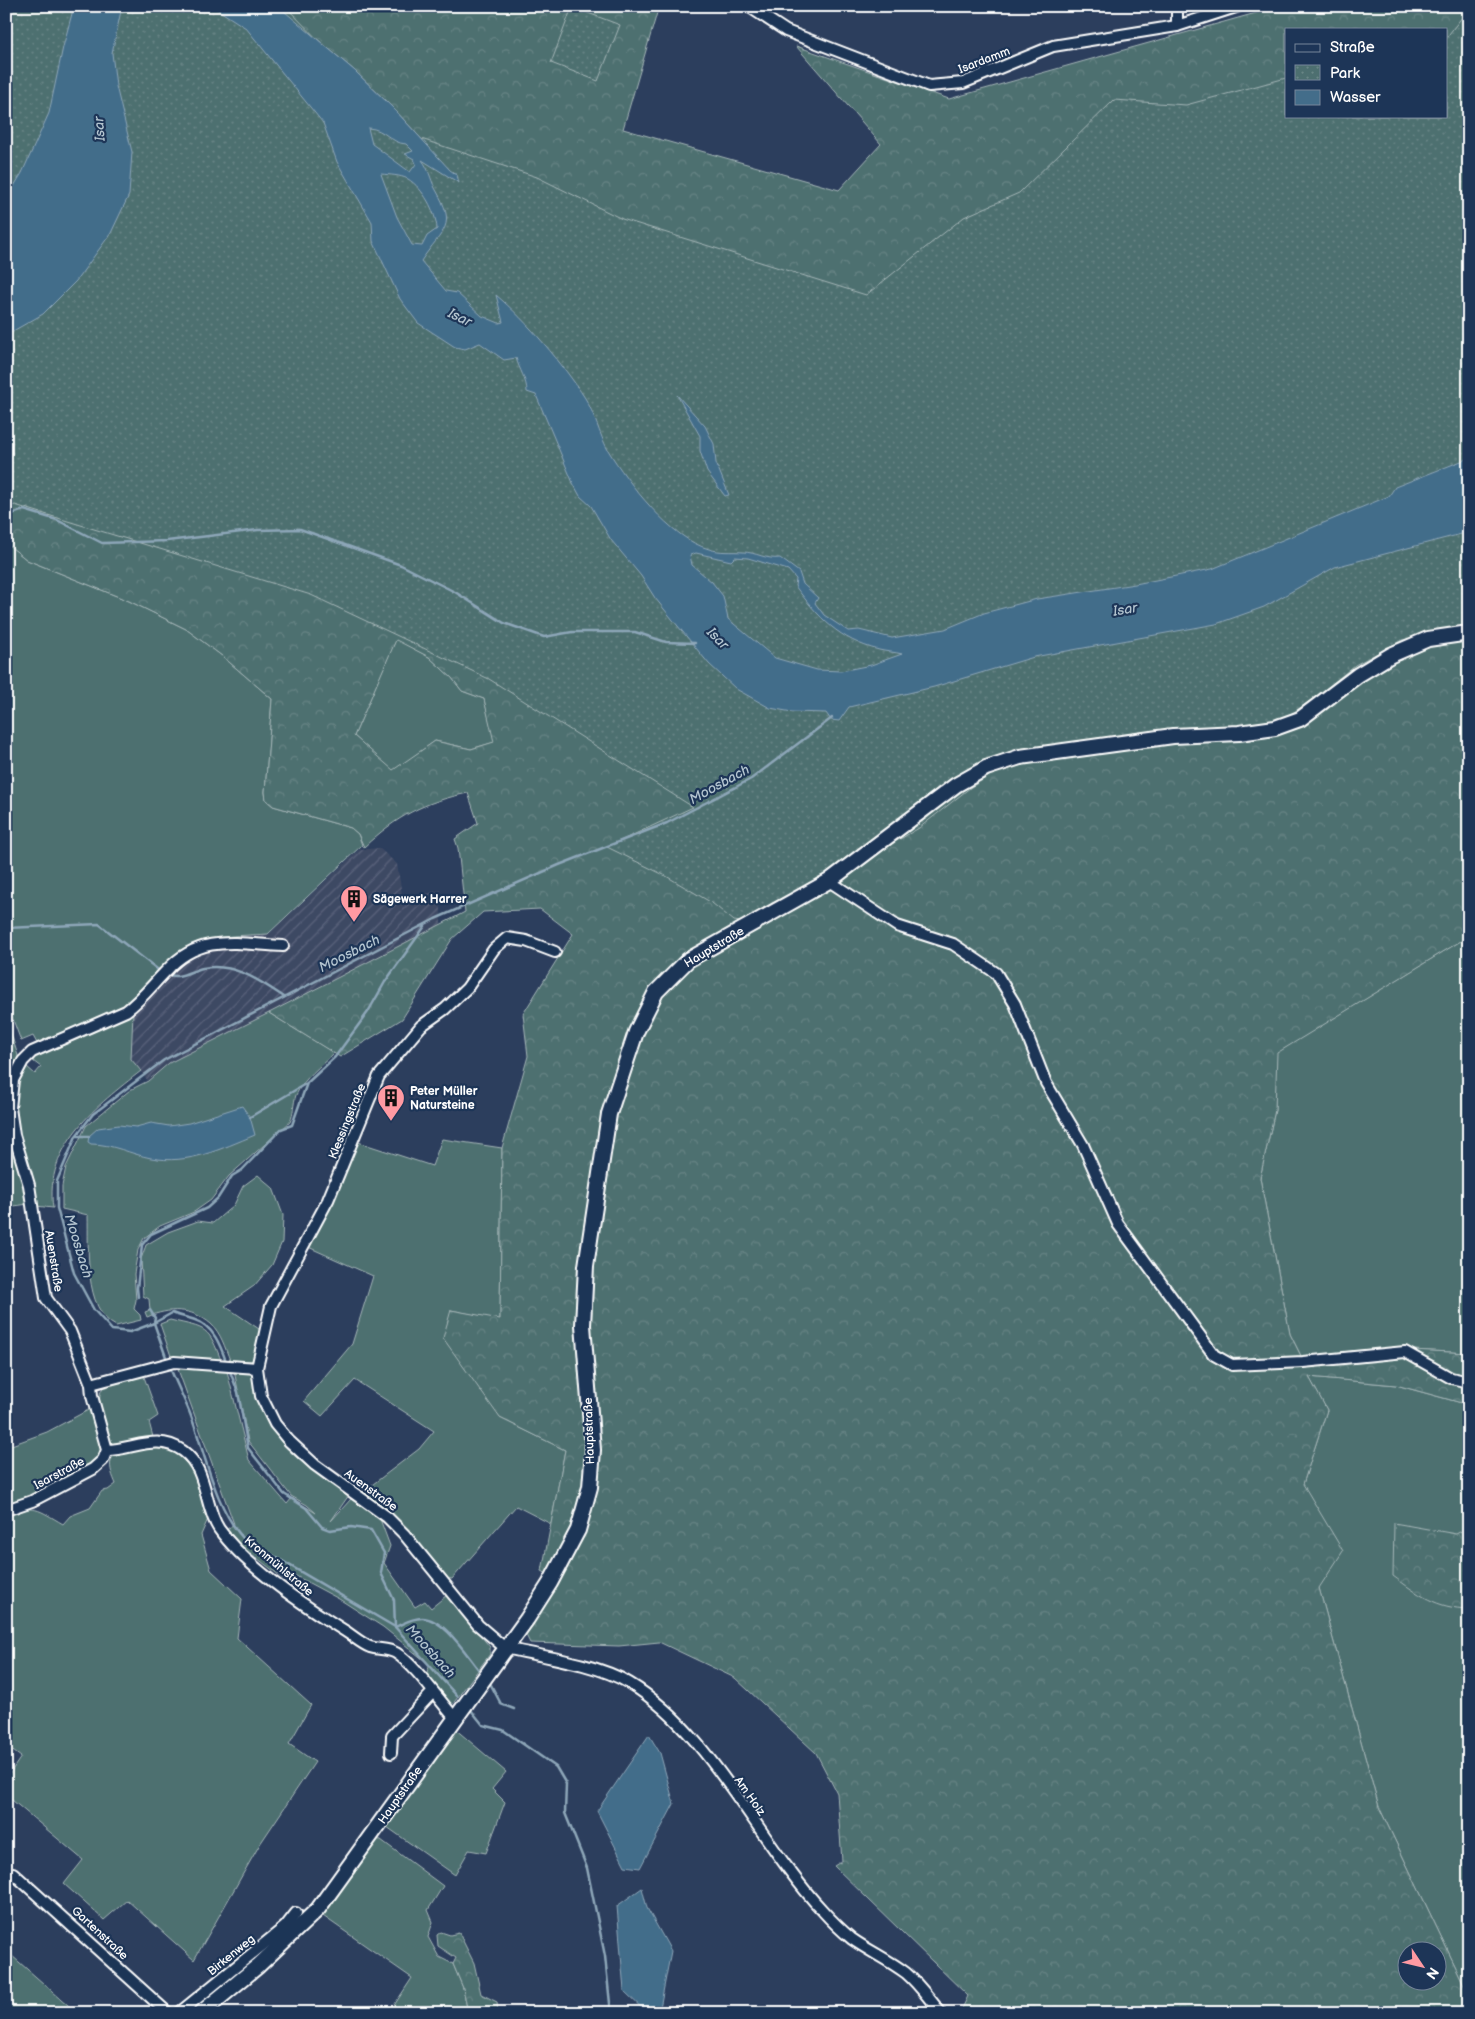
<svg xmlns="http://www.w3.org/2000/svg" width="1475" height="2019" font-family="'Balsamiq Sans',sans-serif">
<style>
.industrial{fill:url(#industrial-furrows)}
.green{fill:#4d6f70;stroke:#a6b7b8}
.forest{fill:url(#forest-crowns);stroke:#a6b7b8;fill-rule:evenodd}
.park{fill:url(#park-dots);stroke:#a6b7b8}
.water{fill:#436d8a;stroke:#8ea7b9;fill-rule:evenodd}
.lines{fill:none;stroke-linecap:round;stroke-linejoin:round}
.stream{stroke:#8ea7b9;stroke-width:2.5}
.minor-casing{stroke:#fff;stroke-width:14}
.secondary-casing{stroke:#fff;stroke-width:18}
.minor{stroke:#1d3557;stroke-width:10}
.secondary{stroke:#1d3557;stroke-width:14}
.labels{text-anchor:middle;stroke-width:4.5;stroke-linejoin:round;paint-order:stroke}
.street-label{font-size:12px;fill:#fff;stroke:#1d3557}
.poi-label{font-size:12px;font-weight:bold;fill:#fff;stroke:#1d3557;text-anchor:start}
.water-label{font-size:14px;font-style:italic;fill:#b4c5d0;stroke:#1d3557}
</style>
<defs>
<pattern id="industrial-furrows" width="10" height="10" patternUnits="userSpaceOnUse" patternTransform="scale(1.25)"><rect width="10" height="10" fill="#3e4964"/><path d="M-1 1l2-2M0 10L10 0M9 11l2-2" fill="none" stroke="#5b647b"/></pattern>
<pattern id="forest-crowns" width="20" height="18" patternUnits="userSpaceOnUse" patternTransform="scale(1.25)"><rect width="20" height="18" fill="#4d6f70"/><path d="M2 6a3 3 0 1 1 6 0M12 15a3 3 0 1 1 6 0" fill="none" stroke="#688585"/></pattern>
<pattern id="park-dots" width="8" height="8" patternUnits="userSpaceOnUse" patternTransform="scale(1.25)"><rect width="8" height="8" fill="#4d6f70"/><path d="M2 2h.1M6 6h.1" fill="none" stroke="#688585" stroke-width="1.8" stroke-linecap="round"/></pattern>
</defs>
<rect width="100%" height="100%" fill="#2c3e5d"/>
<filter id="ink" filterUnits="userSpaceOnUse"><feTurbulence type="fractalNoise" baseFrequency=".02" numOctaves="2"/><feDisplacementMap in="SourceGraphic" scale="10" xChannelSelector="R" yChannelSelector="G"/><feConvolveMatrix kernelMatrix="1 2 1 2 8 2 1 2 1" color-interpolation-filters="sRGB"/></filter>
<g filter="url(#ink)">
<polygon class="industrial" points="379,848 397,864 403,900 441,890 441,927 169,1063 148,1081 131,1059 133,1001 155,965 212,937 269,934 359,850"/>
<g class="green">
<path d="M6,543L27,560L129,601L186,629L222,656L272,699L265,792L266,800L273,806L351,828L358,834L362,845L268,934C225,937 205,933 169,962L167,961L163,967L164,970L127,1007L39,1047L33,1036L21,1041L6,1001Z"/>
<polygon points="396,639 429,657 452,678 462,691 484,699 495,742 471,749 435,741 393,771 354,736"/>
<polygon points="1469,936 1469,1353 1392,1349 1303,1360 1290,1334 1260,1178 1275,1110 1276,1053"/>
<path d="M133,1012L131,1059L141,1071C97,1105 44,1146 53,1208L36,1206L35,1192C28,1168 15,1134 12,1110C11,1095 18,1078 26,1066L35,1074L41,1067L33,1061L35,1057Z"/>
<path d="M269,1013L334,1053C322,1065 303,1079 296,1095C293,1104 294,1113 290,1122L229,1176L211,1200L194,1212L160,1226L144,1238L138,1250L134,1274L136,1300L134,1309L140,1315L141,1320L116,1326C83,1310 89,1247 88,1215L62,1209V1186L66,1167L86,1126L130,1090L148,1081L169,1063Z"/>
<polygon points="6,1018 20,1062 11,1076 6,1074"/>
<polygon points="6,1081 10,1085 29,1204 6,1207"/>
<polygon points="442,1139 502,1148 500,1320 451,1310 500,1418 565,1450 551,1524 516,1506 452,1579 444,1578 360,1494 419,1449 434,1431 355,1380 322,1416 304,1401 352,1344 373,1276 306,1246 355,1141 432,1166"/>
<path d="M258,1175L273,1188L283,1215L282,1242L272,1265L254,1286L225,1306L262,1331L252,1361L230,1360C225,1348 221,1333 211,1324C191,1307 169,1308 147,1317L145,1312L150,1310L149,1299L143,1296L141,1259L146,1245L168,1232L198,1221L213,1223L234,1205L243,1186Z"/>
<path d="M170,1320C207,1329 208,1325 222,1363L172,1359L160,1324Z"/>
<path d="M176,1364C193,1366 209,1371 227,1371L249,1460L287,1504L292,1498L316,1513L307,1505L291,1496L248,1441L234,1370C239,1370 246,1371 249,1373C260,1379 263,1411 269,1423C284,1455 321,1476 349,1495L331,1521L351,1499L380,1519L390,1546L384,1563L415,1607L425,1601L431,1608L447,1595L490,1647V1654L452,1705L426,1674L430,1665L383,1627L339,1599L294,1575L288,1582L235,1541L226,1530L234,1524Z"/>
<path d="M143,1374L158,1416L149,1422L153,1437L118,1444H112C107,1436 105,1426 103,1418C91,1378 112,1383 143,1374Z"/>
<polygon points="1309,1377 1396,1385 1469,1405 1469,1995 1379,1807 1319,1588 1303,1484 1327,1410"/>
<path d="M92,1408C94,1420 102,1438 101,1450C98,1472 26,1498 6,1507V1447L47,1432Z"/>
<path d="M169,1446L192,1469L208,1519L201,1535L211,1570L242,1599L237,1638L311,1705L289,1744L315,1762L260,1844L194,1960L127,1900L104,1920L64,1884L83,1860L6,1795V1779L21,1757L6,1746V1515C35,1504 37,1509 63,1524L70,1516L90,1508L102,1491L108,1490L116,1484C113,1477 109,1468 111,1460C116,1447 157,1447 169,1446Z"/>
<polygon points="454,1728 506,1772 492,1789 505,1802 486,1853 469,1850 455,1875 387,1827"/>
<polygon points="374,1839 381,1840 443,1886 428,1910 433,1922 428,1937 439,1957 453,1964 463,1988 468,2013 389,2013 412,1978 320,1914"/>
<polygon points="11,1955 77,2013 6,2013 6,1960"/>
</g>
<g class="forest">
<path d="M278,6H659L623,129L839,190L881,144L796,46L949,99L1281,6H1469V458L1434,472L450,170L394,109L355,71ZM1286,29H1446V116H1286Z"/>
<path d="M6,335L1469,532V936L1277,1053L1275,1110L1260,1178L1290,1334L1303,1360L1392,1349L1469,1353V1405L1396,1385L1309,1377L1327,1410L1303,1484L1343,1551L1319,1588L1379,1807L1469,1995V2013H960L968,1996L834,1866L842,1861L837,1793L816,1753L735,1678L659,1642L619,1646L530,1643L524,1631L558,1580L542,1571L565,1450L500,1418L443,1338L451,1310L500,1319L502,1148L528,1056L523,1014L573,934L540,909L483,912L452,939L402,1019L340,1057L269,1013L465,912L458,848L455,839L478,823L468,793C424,802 397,816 364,847L358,834L351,828L273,806L266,800L265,792L272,699L222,656L186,629L129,601L27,560L6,543ZM396,640L429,657L452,678L462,691L484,699L494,742L471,749L435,741L393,770L354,736ZM1408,1952H1438V1982H1408Z"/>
<path d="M1394,1523L1456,1534L1469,1527V1609C1436,1608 1419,1595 1393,1576Z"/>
<polygon points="441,1932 450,1935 459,1933 474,1963 481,1994 497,2002 498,2013 468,2013 463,1988 453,1964 456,1958 438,1946 437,1935"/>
</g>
<g class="park">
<polygon points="6,6 285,6 412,136 537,177 622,219 866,295 964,217 1019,193 1114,100 1186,105 1286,78 1286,116 1446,116 1446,38 1469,8 1469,625 1402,640 1355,665 1316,697 1279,722 1100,743 996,772 971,787 919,828 800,897 748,923 734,921 712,903 666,876 607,847 693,807 489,679 311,595 15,505 6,508"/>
<polygon points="572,7 620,25 598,81 551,63"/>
</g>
<g class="water">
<polygon points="74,6 122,6 112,53 116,86 132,152 129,195 111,233 76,281 43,314 6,335 6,199 22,173 49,113 63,47"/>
<path d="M212,6H278L355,71L394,109L450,170L457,175L459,183L422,160C429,169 430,178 435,188C458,228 443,228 421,261L446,291L457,293L482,316L499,323L503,322L496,295C527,321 563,364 585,398C595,414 599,434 608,450C628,483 671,539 709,549C721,553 731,551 743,552C756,552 766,560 780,558L799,572L803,584L818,598L815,603L824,615L848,631L859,630L892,638L945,629L984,613L1037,599L1135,584L1212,569L1389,496L1395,487L1469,458V532L1335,567L1264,607L1216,624L1034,657L934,687L849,707L839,721L831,720L826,713L792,712L770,708L736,689L709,664L655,598L641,576L611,540L591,506L580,496L573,483L536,395L527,392C527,380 519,369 516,358L504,360L480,343L465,349L455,347L418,323L400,299L373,241L372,222L337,162L323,123L246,28ZM368,128C386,129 390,143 406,144L413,151L405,154L414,159L416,164L410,172L372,144ZM381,174C390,175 400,175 408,179C423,188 436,212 437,229L427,236L422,246L412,245L397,217ZM696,553L731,561L735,557L748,558L788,570L796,579L795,586C819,618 839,640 879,650C887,652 895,652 902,654L871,665L841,671L817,670L775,658L728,619L723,596L712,582L692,565L690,555Z"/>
<polygon points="677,395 705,426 714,444 716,463 729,495 725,496 707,472 700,451 700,436"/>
<path d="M242,1106L250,1117L255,1135C221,1149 188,1165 151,1158C130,1154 113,1144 91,1144L88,1142L89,1136L98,1128L119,1125L136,1127L151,1123L169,1126L189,1123Z"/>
<polygon points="649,1735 660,1753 674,1804 640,1868 625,1866 597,1811"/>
<polygon points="642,1888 647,1908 671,1951 659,2013 647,2013 624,1991 617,1906"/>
</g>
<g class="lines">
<g class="stream">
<polyline points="6,516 24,510 57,520 102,543 167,541 258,530 300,529 401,565 455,592 504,623 544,637 572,632 635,632 666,642 695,643"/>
<polyline points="6,928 99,924 161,972"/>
<path d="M166,974C180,980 189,971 203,968C234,962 260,981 284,997"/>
<polyline points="250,1117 307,1083"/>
<polyline points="76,1136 89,1136"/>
<polyline points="138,1297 137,1288 142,1245 151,1234 207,1208 218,1198 232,1176 242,1170 281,1129 292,1125 307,1083 335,1057 368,1012 385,982 425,926"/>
<polyline points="150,1310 155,1318 154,1323 167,1360"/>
<path d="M227,1364C221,1347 214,1326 195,1320C187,1317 179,1316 172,1313L154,1323L130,1332L112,1330L94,1310L74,1273L57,1208V1181L76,1136L93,1114L164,1060L435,919L559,865L667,823L751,779L832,718"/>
<path d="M169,1365C175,1381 183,1396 189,1411C205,1451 214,1506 243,1538L395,1627C404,1623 412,1618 422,1618C444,1618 466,1654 479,1670"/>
<polyline points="229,1369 238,1392 248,1448 284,1494 306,1508 322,1527 330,1530 351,1527 371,1530 384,1553 381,1573 394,1600 395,1627 457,1696"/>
<polyline points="490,1683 501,1704 514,1709"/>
<polyline points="471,1710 483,1725 503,1730 556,1767 566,1784 565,1813 587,1868 605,1956 611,2013"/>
</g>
<defs>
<g id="minor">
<polyline points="748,6 786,31 929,86 963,83 1053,46 1177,26 1239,6"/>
<polyline points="1177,26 1177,6"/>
<polyline points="829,881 897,926 953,944 996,973 1015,1004 1046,1083 1083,1145 1118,1224 1214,1355 1232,1365 1303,1362 1405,1352 1451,1378 1469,1382"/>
<path d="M555,952L526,941L507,938L494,949L467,988L445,1009L421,1026L379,1076L328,1200L271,1306L257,1368L261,1396L275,1424L289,1441L315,1465L387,1517L404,1534L478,1625L505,1648C541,1656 598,1664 629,1683C711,1732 757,1840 822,1910C831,1920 841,1930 852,1939C869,1951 889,1960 906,1973C920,1985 929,1999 941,2013"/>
<polyline points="91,1384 174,1362 257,1368"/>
<path d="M107,1450C135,1449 157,1433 183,1451C208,1469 204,1507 219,1529C245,1566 306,1607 345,1631C353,1636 362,1644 370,1647C379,1650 387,1648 396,1653C415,1665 438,1699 454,1717"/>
<path d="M6,1510L32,1501L93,1469L103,1460L107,1450L92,1396L91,1384L70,1331L46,1298L29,1185L14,1135L10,1108L13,1080L23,1061L32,1052L126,1011C142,999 153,984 167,970C201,933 238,944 283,946"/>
<polyline points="391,1753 392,1736 432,1693"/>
<polyline points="6,1881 13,1873 168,2013"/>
<polyline points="179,2013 285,1927 296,1913"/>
</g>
<polyline id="secondary" points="201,2013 258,1966 318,1909 527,1619 550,1583 578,1530 590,1487 593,1450 583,1325 586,1266 609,1114 636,1032 656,992 688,960 829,881 956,785 986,768 1020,757 1173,736 1239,733 1275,728 1300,719 1358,675 1391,655 1428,639 1469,633"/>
</defs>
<use href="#minor" class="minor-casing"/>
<use href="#secondary" class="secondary-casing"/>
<use href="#minor" class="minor"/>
<use href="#secondary" class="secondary"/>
</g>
</g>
<defs>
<symbol id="building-pin" viewBox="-11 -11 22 30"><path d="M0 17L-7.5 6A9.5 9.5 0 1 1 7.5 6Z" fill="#ff9aa2" stroke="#1d3557"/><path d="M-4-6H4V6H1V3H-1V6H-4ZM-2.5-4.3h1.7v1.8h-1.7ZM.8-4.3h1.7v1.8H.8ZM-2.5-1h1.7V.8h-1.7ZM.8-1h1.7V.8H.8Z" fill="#111"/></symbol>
</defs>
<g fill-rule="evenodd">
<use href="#building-pin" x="338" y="883" width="32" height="43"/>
<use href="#building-pin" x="375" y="1082" width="32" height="43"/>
</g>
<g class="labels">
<g class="street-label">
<text transform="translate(984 60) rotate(-21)" y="4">Isardamm</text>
<text transform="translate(714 947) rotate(-31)" y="4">Hauptstraße</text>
<text transform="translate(347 1121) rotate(-68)" y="4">Klessingstraße</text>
<text transform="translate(54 1261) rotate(81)" y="4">Auenstraße</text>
<text transform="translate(589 1431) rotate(-92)" y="4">Hauptstraße</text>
<text transform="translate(59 1473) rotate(-28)" y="4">Isarstraße</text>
<text transform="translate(371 1490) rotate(36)" y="4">Auenstraße</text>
<text transform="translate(279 1566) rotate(40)" y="4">Kronmühlstraße</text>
<text transform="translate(400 1795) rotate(-55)" y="4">Hauptstraße</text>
<text transform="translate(750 1796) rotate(55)" y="4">Am Holz</text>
<text transform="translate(100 1933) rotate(43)" y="4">Gartenstraße</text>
<text transform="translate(231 1955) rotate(-39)" y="4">Birkenweg</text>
</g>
<g class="poi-label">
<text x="373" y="903">Sägewerk Harrer</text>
<text x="410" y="1095">Peter Müller<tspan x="410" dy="14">Natursteine</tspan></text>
</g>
<g class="water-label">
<text transform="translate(99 129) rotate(-94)" y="5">Isar</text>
<text transform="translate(460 317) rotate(26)" y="5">Isar</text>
<text transform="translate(1125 609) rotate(-9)" y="5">Isar</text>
<text transform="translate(718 638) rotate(45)" y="5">Isar</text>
<text transform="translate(719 784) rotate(-29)" y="5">Moosbach</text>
<text transform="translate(349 953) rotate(-27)" y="5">Moosbach</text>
<text transform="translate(79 1246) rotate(73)" y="5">Moosbach</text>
<text transform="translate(431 1651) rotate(48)" y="5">Moosbach</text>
</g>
</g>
<rect width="1475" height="2019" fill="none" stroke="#1d3557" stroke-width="25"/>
<rect x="12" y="12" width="1450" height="1994" fill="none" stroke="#fff" stroke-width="2" filter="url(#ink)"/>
<rect x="1285" y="28" width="162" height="90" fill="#1d3557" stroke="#77869a"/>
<rect x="1295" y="44" width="25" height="8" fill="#1d3557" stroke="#77869a"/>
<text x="1330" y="52" font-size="15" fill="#ffffff">Straße</text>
<rect x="1295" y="65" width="25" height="15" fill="url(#park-dots)" stroke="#77869a"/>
<text x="1330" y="78" font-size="15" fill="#ffffff">Park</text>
<rect x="1295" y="90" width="25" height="15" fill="#436d8a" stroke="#77869a"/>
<text x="1330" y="102" font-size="15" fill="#ffffff">Wasser</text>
<g transform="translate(1422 1966) rotate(125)"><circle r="24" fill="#1d3557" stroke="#77869a"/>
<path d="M0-4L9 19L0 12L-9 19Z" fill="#ff9aa2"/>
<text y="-8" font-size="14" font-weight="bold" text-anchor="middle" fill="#ffffff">N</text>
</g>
</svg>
